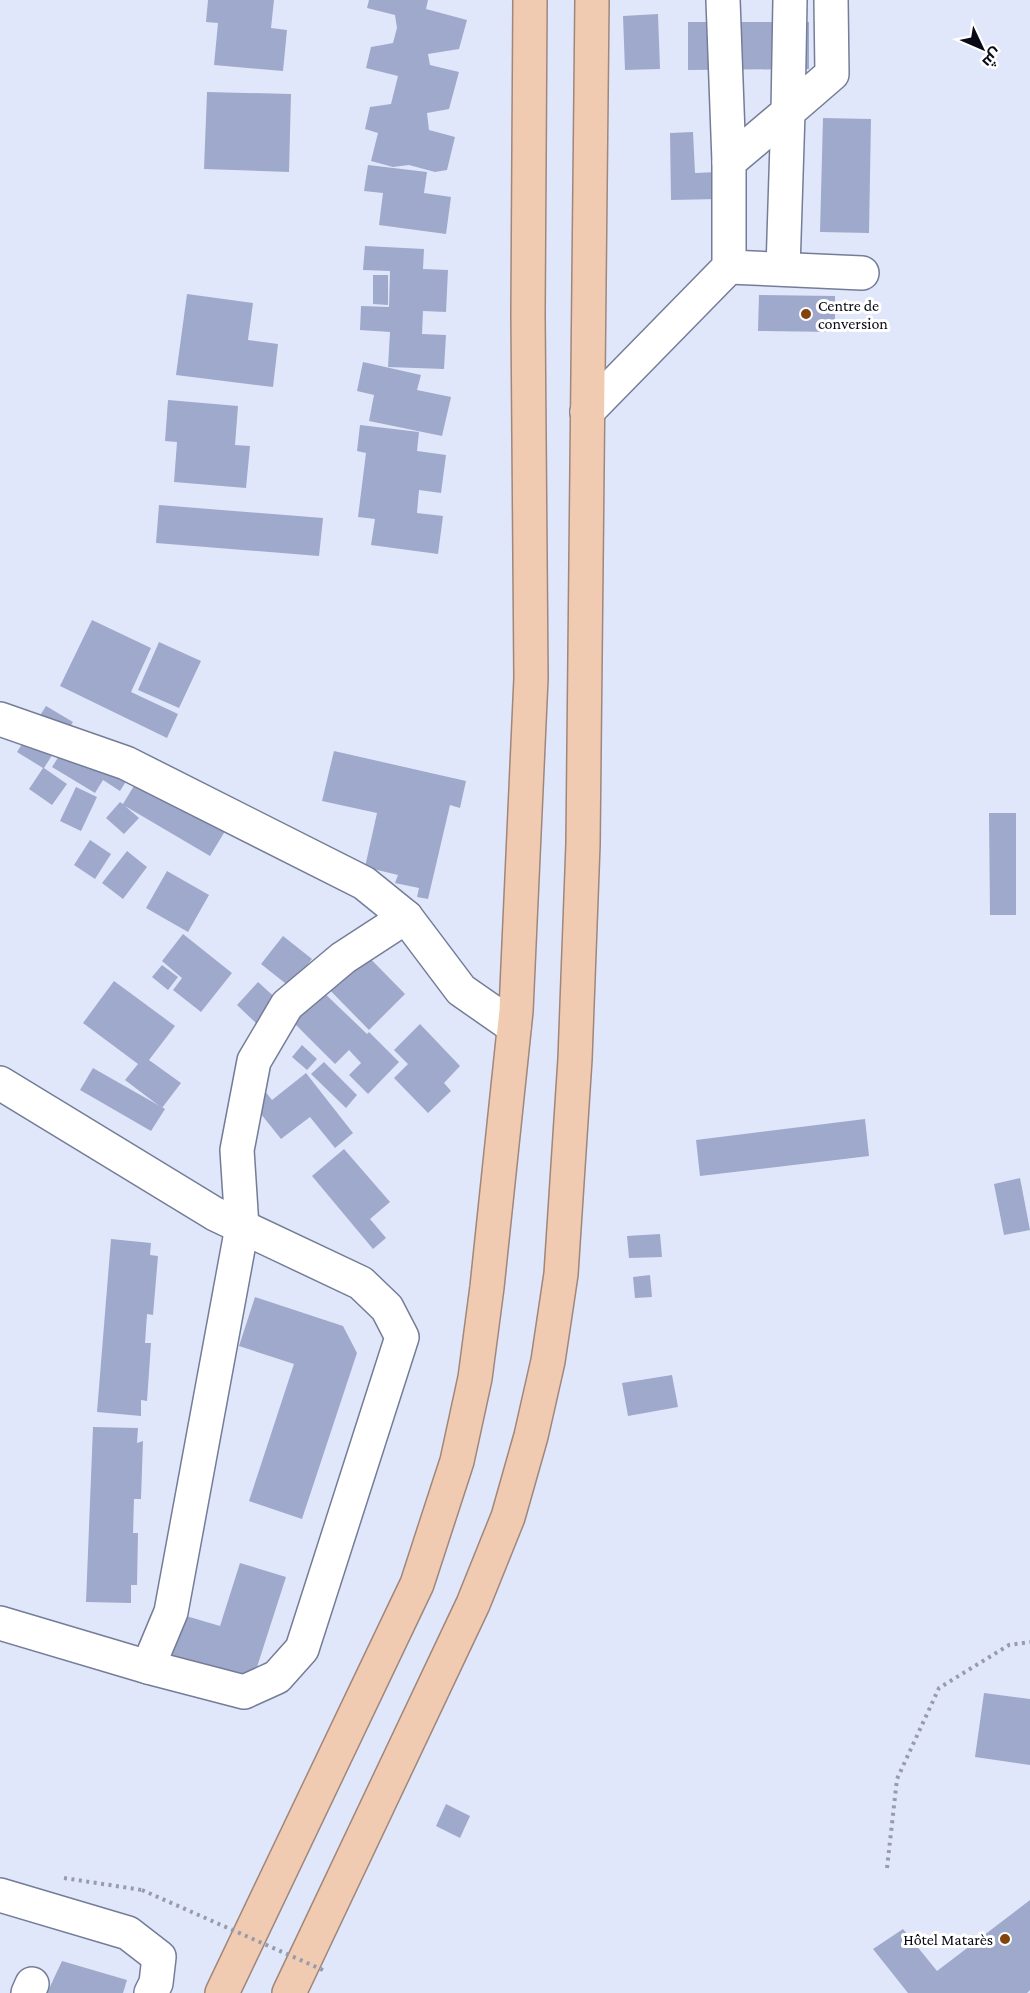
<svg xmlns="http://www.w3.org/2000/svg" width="1030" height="1993" font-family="'Crimson Pro',Cairo,serif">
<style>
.building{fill:#9fa9cc}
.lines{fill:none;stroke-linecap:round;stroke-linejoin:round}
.minor-casing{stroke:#747d98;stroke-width:36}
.highway-casing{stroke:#9f877b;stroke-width:36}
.path{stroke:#979cac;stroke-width:4;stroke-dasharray:3 4.5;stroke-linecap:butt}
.minor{stroke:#fff;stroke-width:33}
.highway{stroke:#f1cab2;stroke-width:33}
.path-bridge{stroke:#979cac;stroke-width:4;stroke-dasharray:3 4.5;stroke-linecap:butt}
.poi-dot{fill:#83430b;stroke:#fff;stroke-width:2}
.labels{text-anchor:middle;stroke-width:6;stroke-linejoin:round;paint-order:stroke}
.poi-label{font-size:16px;fill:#080b15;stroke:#fff;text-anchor:start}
</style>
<rect width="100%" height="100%" fill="#e1e7fa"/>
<g class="building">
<polygon points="208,0 274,0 271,28 287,30 283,71 214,65 218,23 206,22"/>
<polygon points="369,0 428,0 426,9 467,20 459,49 428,54 430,65 459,72 449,109 427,113 429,130 455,137 447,170 435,172 409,165 393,167 371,161 378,133 365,129 370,107 391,104 398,76 366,68 371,47 393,43 397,28 395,15 367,8"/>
<polygon points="658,14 660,69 625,70 623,16"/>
<polygon points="688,22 809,22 809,69 688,70"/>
<polygon points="207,92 291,94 289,172 204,169"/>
<polygon points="823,118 871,119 869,233 820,232"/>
<polygon points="693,132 695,173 718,172 718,199 671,200 670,133"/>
<polygon points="368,165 427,172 424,193 451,197 446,234 379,225 383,193 364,191"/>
<polygon points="365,246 424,249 423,269 448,270 446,312 423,311 422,334 446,335 444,369 388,367 390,332 360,330 361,306 389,307 390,271 363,270"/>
<polygon points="373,275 388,275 388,305 373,304"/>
<polygon points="187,294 253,303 248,340 278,344 273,387 176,375"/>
<polygon points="759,295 835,296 835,332 758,331"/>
<polygon points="363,362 421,375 417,390 451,397 442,436 369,421 374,395 357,391"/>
<polygon points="168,400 238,406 235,445 250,446 246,488 174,482 177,442 165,441"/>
<polygon points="360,425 419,432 417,451 446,455 441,493 419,490 417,513 443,516 438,554 371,545 375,519 358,517 366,453 357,451"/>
<polygon points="159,505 323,518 319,556 156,543"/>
<polygon points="92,620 151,648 131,692 178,714 167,738 60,686"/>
<polygon points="159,642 201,661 179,708 138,690"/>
<polygon points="46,706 73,722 44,768 67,784 52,805 29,789 43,768 17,752"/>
<polygon points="73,734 140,759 120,791 103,780 95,793 52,767"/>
<polygon points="334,751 466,781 460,808 450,805 428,899 417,897 419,888 395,883 398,875 365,867 377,813 322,801"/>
<polygon points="146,766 233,818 210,856 125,806 139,818 124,834 106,818 120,802 123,804"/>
<polygon points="76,787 97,797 81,831 60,821"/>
<polygon points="989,813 1016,813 1016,915 990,915"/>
<polygon points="90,840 111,854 95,879 74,865"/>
<polygon points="127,851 147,867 123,899 102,883"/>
<polygon points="167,871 209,895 188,932 146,908"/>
<polygon points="183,934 232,973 201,1012 173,990 182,978 162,961"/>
<polygon points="283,936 312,959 290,987 261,964"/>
<polygon points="355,943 405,994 369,1030 319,979"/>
<polygon points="162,965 178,977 168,990 152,977"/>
<polygon points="114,981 175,1026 149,1060 181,1083 162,1108 125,1080 138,1064 83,1023"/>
<polygon points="258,982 279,1001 258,1025 237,1005"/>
<polygon points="319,988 367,1034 369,1032 399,1062 368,1094 349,1075 361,1063 349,1050 335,1064 289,1018"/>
<polygon points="420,1024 460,1066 444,1083 451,1091 428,1113 394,1078 408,1064 394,1050"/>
<polygon points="302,1045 317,1059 307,1070 292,1057"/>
<polygon points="324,1062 357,1095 346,1108 311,1074"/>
<polygon points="93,1068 165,1109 151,1131 80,1090"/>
<polygon points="247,1068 272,1100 306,1073 353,1133 335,1148 310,1117 281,1139 233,1079"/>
<polygon points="865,1119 869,1156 700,1176 696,1140"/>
<polygon points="344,1149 390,1202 370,1219 386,1238 373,1249 312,1176"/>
<polygon points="1020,1178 1030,1230 1004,1235 994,1184"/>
<polygon points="660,1234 662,1257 629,1258 627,1236"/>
<polygon points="111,1239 151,1243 150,1255 158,1256 153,1315 147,1314 145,1343 151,1343 147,1401 141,1400 141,1416 97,1412"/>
<polygon points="650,1275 652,1297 635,1298 633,1277"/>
<polygon points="255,1297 343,1326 357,1353 302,1519 249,1501 294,1364 239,1346"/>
<polygon points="672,1375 678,1407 628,1416 622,1383"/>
<polygon points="93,1427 138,1428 137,1443 143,1441 141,1499 134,1499 133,1533 138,1533 137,1585 131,1585 131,1603 86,1602"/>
<polygon points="240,1563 286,1577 257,1667 231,1681 152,1656 166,1610 220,1626"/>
<polygon points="984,1693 1030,1699 1030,1765 975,1757"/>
<polygon points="446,1804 470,1816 460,1838 436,1826"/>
<polygon points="1030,1900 1030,1990 1027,1993 908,1993 873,1949 903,1929 937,1971"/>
<polygon points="62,1961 127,1980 123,1993 47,1993"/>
</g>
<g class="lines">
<defs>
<g id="minor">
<polyline points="723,0 729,162"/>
<polyline points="729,267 862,273"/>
<polyline points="783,269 788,112 832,74 831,0"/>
<polyline points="587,412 729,267 729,162 788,112 790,0"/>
<polyline points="0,719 126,763 364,883 406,917 461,990 514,1027"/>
<polyline points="0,1083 215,1214 361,1283 387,1308 402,1337 302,1649 277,1677 244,1692 148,1667 0,1623"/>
<polyline points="148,1667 171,1612 242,1227 237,1150 254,1061 287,1005 343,958 406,917"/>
<polyline points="0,1895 128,1933 159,1957 156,1983 151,1993"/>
<polyline points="28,1993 32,1984"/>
</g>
<g id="highway">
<polyline points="222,1993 417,1584 457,1461 475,1378 487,1287 516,1011 531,678 528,314 530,0"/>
<polyline points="289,1993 473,1604 508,1517 531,1436 548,1361 561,1274 575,1059 583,844 592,0"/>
</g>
</defs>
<use href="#minor" class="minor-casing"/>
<use href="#highway" class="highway-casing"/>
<g class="path">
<polyline points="887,1868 897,1779 939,1688 1009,1645 1030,1642"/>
<polyline points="64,1878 142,1890"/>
</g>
<use href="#minor" class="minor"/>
<use href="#highway" class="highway"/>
<polyline class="path-bridge" points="142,1890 323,1970"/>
</g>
<g class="poi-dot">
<circle cx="806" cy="314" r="6"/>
<circle cx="1005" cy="1939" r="6"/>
</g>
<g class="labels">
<g class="poi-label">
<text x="818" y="311">Centre de<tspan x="818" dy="18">conversion</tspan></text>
<text x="993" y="1945" text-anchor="end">Hôtel Matarès</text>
</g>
</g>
<g transform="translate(982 48) rotate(134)" stroke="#ffffff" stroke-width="4.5" paint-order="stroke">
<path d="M0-4.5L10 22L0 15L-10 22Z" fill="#080b15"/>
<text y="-9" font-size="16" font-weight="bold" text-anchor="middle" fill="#080b15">ش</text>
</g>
</svg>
